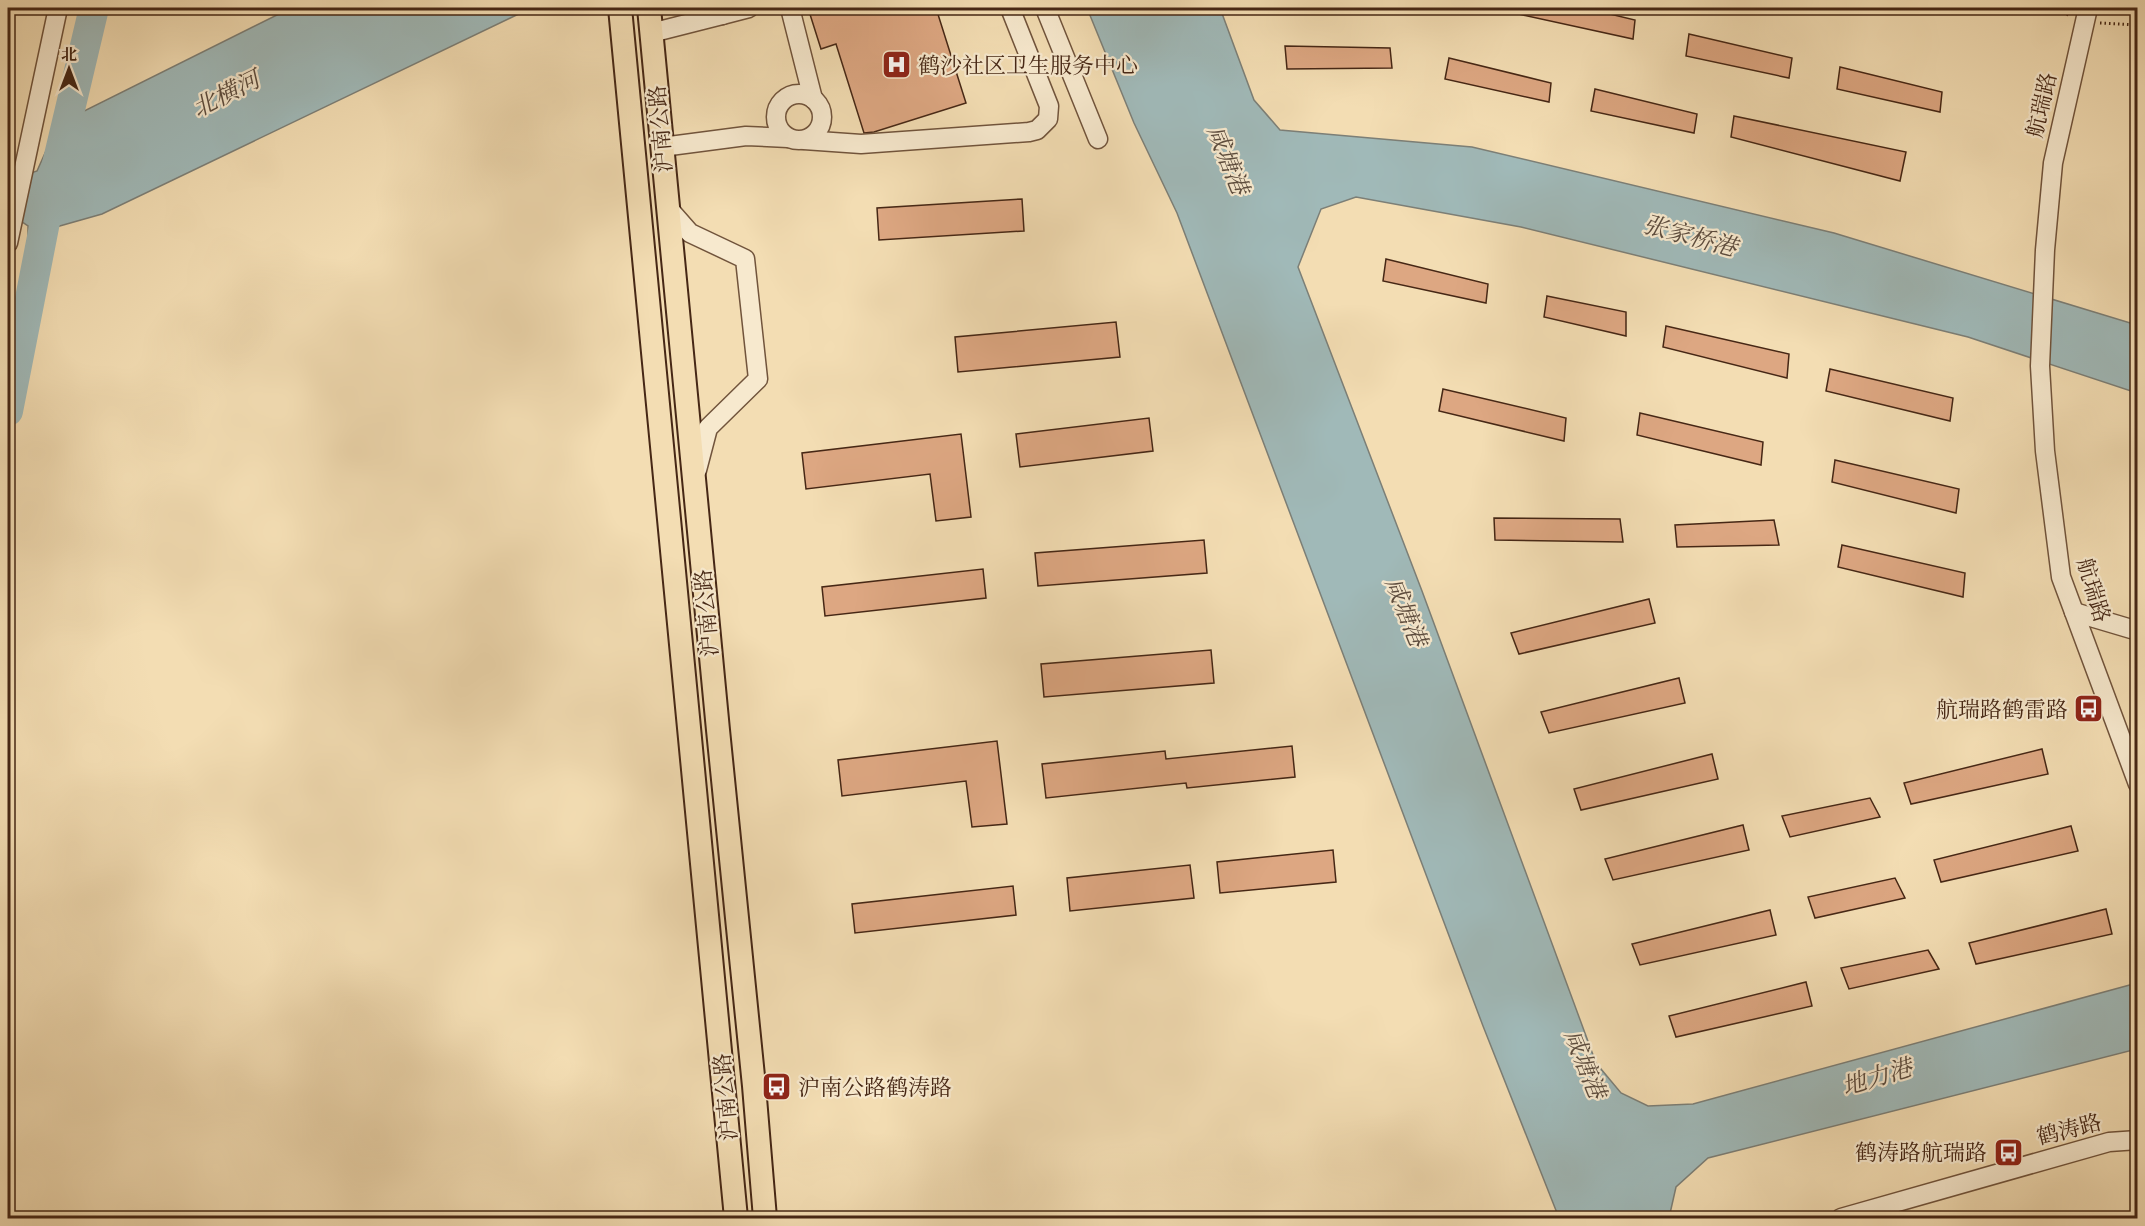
<svg xmlns="http://www.w3.org/2000/svg" width="2145" height="1226" font-family="'Libre Bodoni','Noto Serif SC',serif">
<style>
.water{fill:#a0b9b8;stroke:#7c7f77;stroke-width:1.5}
.lines{fill:none;stroke-linecap:round;stroke-linejoin:round}
.river{stroke:#a0b9b8;stroke-width:30}
.building{fill:#dda782;stroke:#462715;stroke-width:1.5}
.minor-casing{stroke:#71543c;stroke-width:21}
.major-casing{stroke:#462715;stroke-width:26}
.path{stroke:#462715;stroke-width:3;stroke-dasharray:1.5 3;stroke-linecap:butt}
.minor{stroke:#f7e9ce;stroke-width:18}
.major{stroke:#f3ddb3;stroke-width:22}
.labels{text-anchor:middle;stroke-width:4.5;stroke-linejoin:round;paint-order:stroke}
.poi-label{font-size:22px;fill:#462715;stroke:#f7e9ce;text-anchor:start}
.street-label{font-size:22px;fill:#462715;stroke:#f7e9ce}
.water-label{font-size:24px;font-style:italic;fill:#5c4c3e;stroke:#f7e9ce}
</style>
<rect width="100%" height="100%" fill="#f3ddb3"/>
<filter id="stains"><feTurbulence type="fractalNoise" baseFrequency=".00333" numOctaves="4"/><feColorMatrix values="0 0 0 0 .2 0 0 0 0 .09 0 0 0 0 .02 0 0 0 .5 -.17"/></filter>
<radialGradient id="worn" r=".72"><stop offset=".6" stop-color="#630" stop-opacity="0"/><stop offset="1" stop-color="#630" stop-opacity=".3"/></radialGradient>
<g class="water">
<polygon points="291,8 531,8 102,214 28,235 28,226 19,220 8,226 8,181 37,171 58,124"/>
<polygon points="1087,8 1220,8 1254,100 1280,130 1472,147 1834,233 2137,325 2137,393 1968,337 1521,227 1356,197 1321,209 1298,267 1422,591 1596,1063 1621,1093 1648,1106 1693,1104 2137,983 2137,1049 1708,1158 1676,1187 1669,1218 1559,1218 1483,1026 1177,213 1134,123"/>
</g>
<g class="lines">
<polyline class="river" points="8,411 53,181 94,8"/>
</g>
<g class="building">
<polygon points="808,8 936,8 966,103 874,132 864,133 836,44 821,49"/>
<polygon points="1514,8 1585,8 1635,20 1633,39 1514,13"/>
<polygon points="1689,34 1792,58 1789,78 1686,56"/>
<polygon points="1285,46 1390,48 1392,68 1287,69"/>
<polygon points="1449,58 1551,83 1549,102 1445,79"/>
<polygon points="1840,67 1942,92 1940,112 1837,89"/>
<polygon points="1595,89 1697,114 1694,133 1591,111"/>
<polygon points="1734,116 1906,152 1900,181 1731,137"/>
<polygon points="1022,199 1024,231 879,240 877,208"/>
<polygon points="1386,259 1488,284 1486,303 1383,281"/>
<polygon points="1547,296 1626,312 1626,336 1544,317"/>
<polygon points="1116,322 1120,357 958,372 955,337"/>
<polygon points="1666,326 1789,354 1787,378 1663,347"/>
<polygon points="1830,369 1953,398 1950,421 1826,391"/>
<polygon points="1443,389 1566,418 1564,441 1439,411"/>
<polygon points="1640,413 1763,442 1761,465 1637,435"/>
<polygon points="1149,418 1153,451 1020,467 1016,434"/>
<polygon points="961,434 971,517 936,521 930,474 806,489 802,453"/>
<polygon points="1835,460 1959,489 1956,513 1832,482"/>
<polygon points="1494,518 1620,519 1623,542 1495,540"/>
<polygon points="1774,520 1779,545 1677,547 1675,525"/>
<polygon points="1204,540 1207,573 1038,586 1035,553"/>
<polygon points="1842,545 1965,573 1963,597 1838,567"/>
<polygon points="983,569 986,598 825,616 822,587"/>
<polygon points="1649,599 1655,623 1519,654 1511,633"/>
<polygon points="1211,650 1214,683 1044,697 1041,664"/>
<polygon points="1679,678 1685,703 1549,733 1541,712"/>
<polygon points="997,741 1007,824 972,827 966,781 842,796 838,760"/>
<polygon points="1292,746 1295,777 1187,788 1186,783 1046,798 1042,764 1165,751 1166,759"/>
<polygon points="2042,749 2048,774 1911,804 1904,783"/>
<polygon points="1712,754 1718,779 1581,810 1574,789"/>
<polygon points="1870,798 1880,817 1790,837 1782,816"/>
<polygon points="1743,825 1749,850 1613,880 1605,859"/>
<polygon points="2071,826 2078,851 1941,882 1934,860"/>
<polygon points="1333,850 1336,882 1220,893 1217,862"/>
<polygon points="1190,865 1194,898 1070,911 1067,878"/>
<polygon points="1895,878 1905,898 1815,918 1808,897"/>
<polygon points="1013,886 1016,915 855,933 852,904"/>
<polygon points="2106,909 2112,934 1976,964 1969,943"/>
<polygon points="1770,910 1776,935 1640,965 1632,944"/>
<polygon points="1928,950 1939,969 1849,989 1841,968"/>
<polygon points="1806,982 1812,1006 1676,1037 1669,1016"/>
</g>
<g class="lines">
<defs>
<g id="minor">
<polyline points="790,8 813,99"/>
<polyline points="1045,8 1098,139"/>
<polyline points="2088,8 2053,163 2045,250 2040,366 2045,451 2061,577 2138,784"/>
<polyline points="722,15 749,8"/>
<polyline points="651,33 722,15 724,8"/>
<circle cx="799" cy="117" r="23"/>
<polyline points="804,140 861,144 1029,132 1037,130 1048,119 1049,106 1010,8"/>
<polyline points="662,147 746,136 788,138"/>
<polyline points="668,208 690,233 745,259 758,379 708,428 697,470"/>
<polyline points="8,243 58,8"/>
<polyline points="2074,612 2138,631"/>
<polyline points="1841,1218 2109,1142 2138,1140"/>
</g>
<g id="major">
<polyline points="620,8 736,1218"/>
<polyline points="649,8 718,730 754,1086 765,1218"/>
</g>
</defs>
<use href="#minor" class="minor-casing"/>
<use href="#major" class="major-casing"/>
<g class="path">
<polyline points="2050,8 2071,16"/>
<polyline points="2137,8 2138,8"/>
<polyline points="2100,23 2138,25"/>
</g>
<use href="#minor" class="minor"/>
<use href="#major" class="major"/>
</g>
<defs>
<symbol id="hospital-square" viewBox="-11 -11 22 22"><rect x="-9" y="-9" width="18" height="18" rx="4" fill="#8f2418" stroke="#f7e9ce"/><path d="M-5-5h3v3.5h4V-5h3V5h-3V1.5h-4V5h-3Z" fill="#fff"/></symbol>
<symbol id="bus-square" viewBox="-11 -11 22 22"><rect x="-9" y="-9" width="18" height="18" rx="4" fill="#8f2418" stroke="#f7e9ce"/><path d="M-5-6H5V4H4V6H2V4H-2V6H-4V4H-5ZM-3.5-4V0h7V-4ZM-3.5 1.2v1.5H-2V1.2ZM2 1.2v1.5H3.5V1.2Z" fill="#fff"/></symbol>
</defs>
<g fill-rule="evenodd">
<use href="#hospital-square" x="880" y="48" width="33" height="33"/>
<use href="#bus-square" x="2072" y="692" width="33" height="33"/>
<use href="#bus-square" x="760" y="1070" width="33" height="33"/>
<use href="#bus-square" x="1992" y="1136" width="33" height="33"/>
</g>
<g class="labels">
<g class="poi-label">
<text x="918" y="73">鹤沙社区卫生服务中心</text>
<text x="2068" y="717" text-anchor="end">航瑞路鹤雷路</text>
<text x="798" y="1095">沪南公路鹤涛路</text>
<text x="1987" y="1160" text-anchor="end">鹤涛路航瑞路</text>
</g>
<g class="street-label">
<text transform="translate(2041 105) rotate(-77)" y="8">航瑞路</text>
<text transform="translate(660 129) rotate(-95)" y="8">沪南公路</text>
<text transform="translate(2094 590) rotate(73)" y="8">航瑞路</text>
<text transform="translate(706 613) rotate(-95)" y="8">沪南公路</text>
<text transform="translate(725 1097) rotate(-95)" y="8">沪南公路</text>
<text transform="translate(2069 1129) rotate(-14)" y="8">鹤涛路</text>
</g>
<g class="water-label">
<text transform="translate(226 94) rotate(-27)" y="8">北横河</text>
<text transform="translate(1228 160) rotate(68)" y="8">咸塘港</text>
<text transform="translate(1690 236) rotate(15)" y="8">张家桥港</text>
<text transform="translate(1406 612) rotate(68)" y="8">咸塘港</text>
<text transform="translate(1585 1064) rotate(68)" y="8">咸塘港</text>
<text transform="translate(1877 1077) rotate(-17)" y="8">地力港</text>
</g>
</g>
<rect width="2145" height="1226" fill="none" stroke="#f3ddb3" stroke-width="30"/>
<rect x="9" y="9" width="2127" height="1208" fill="none" stroke="#462715" stroke-width="3"/>
<rect x="15" y="15" width="2115" height="1196" fill="none" stroke="#462715" stroke-width="1.5"/>
<g transform="translate(69 69)" stroke="#f7e9ce" stroke-width="4.5" paint-order="stroke">
<path d="M0-4.5L10 22L0 15L-10 22Z" fill="#462715"/>
<text y="-9" font-size="16" font-weight="bold" text-anchor="middle" fill="#462715">北</text>
</g>
<rect width="100%" height="100%" filter="url(#stains)"/>
<rect width="100%" height="100%" fill="url(#worn)"/>
</svg>
